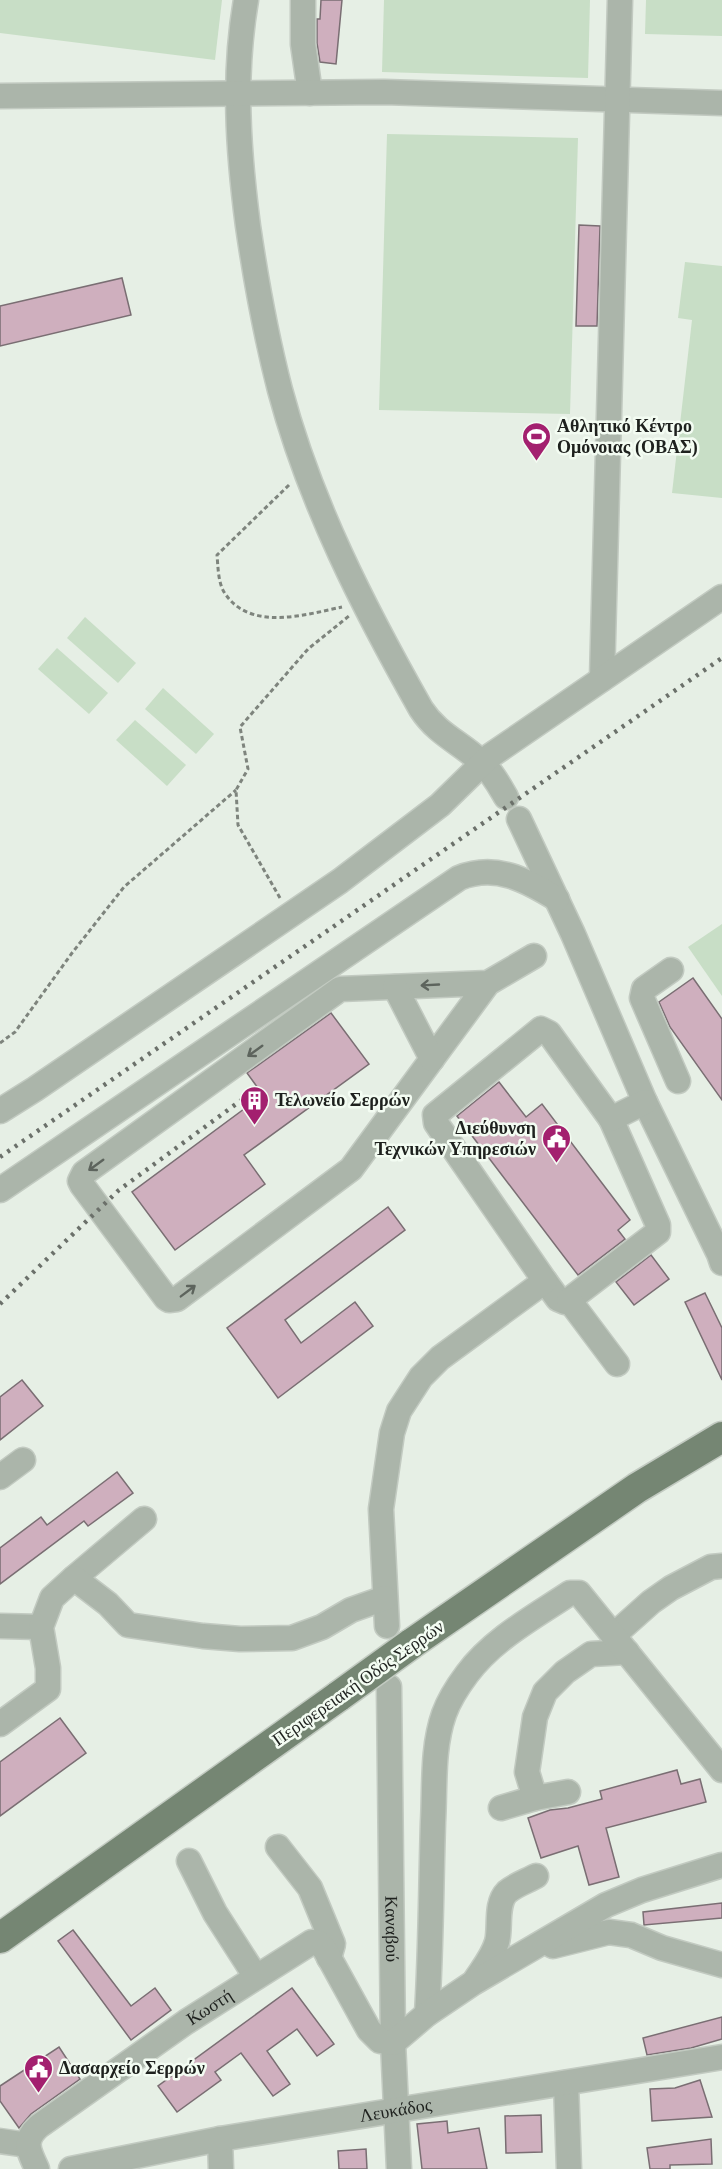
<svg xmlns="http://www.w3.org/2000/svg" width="722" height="2169" font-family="'Times New Roman',serif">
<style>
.green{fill:#c8dec6}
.building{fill:#cfafbe;stroke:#7a6e73;stroke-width:1.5}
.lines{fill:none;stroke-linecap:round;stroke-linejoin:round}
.minor-casing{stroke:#c2cac1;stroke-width:27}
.major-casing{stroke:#c2cac1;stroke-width:33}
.path{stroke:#7e847d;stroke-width:3;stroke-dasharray:4.5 3;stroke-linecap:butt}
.minor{stroke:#abb5aa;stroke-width:24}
.major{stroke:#758673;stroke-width:30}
.rail{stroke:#6b706a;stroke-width:4.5;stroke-dasharray:3 6;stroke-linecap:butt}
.major-bridge-casing{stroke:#c2cac1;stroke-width:33;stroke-linecap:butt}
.major-bridge{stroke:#758673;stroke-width:30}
.oneway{stroke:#5d645d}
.labels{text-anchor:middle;stroke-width:5;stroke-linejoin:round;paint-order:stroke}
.poi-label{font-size:18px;font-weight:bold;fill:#1e211e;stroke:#f3fcf2;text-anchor:start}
.street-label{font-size:18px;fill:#1e211e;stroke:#f3fcf2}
</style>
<rect width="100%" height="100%" fill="#e6efe5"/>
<g class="green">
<polygon points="0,0 222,0 215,60 0,33"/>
<polygon points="384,0 590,0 588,78 382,72"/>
<polygon points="646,0 722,0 722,36 645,34"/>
<polygon points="387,134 578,138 570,414 379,410"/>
<polygon points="685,262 722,266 722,498 672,493 692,320 678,318"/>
<polygon points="85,617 136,663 118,683 67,638"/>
<polygon points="57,648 108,693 89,714 38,669"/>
<polygon points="163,688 214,734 196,754 145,709"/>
<polygon points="135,720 186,765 167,786 116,740"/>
<polygon points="722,924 722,996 688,947"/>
</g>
<g class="building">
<polygon points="321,0 342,0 336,64 320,62 317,43 317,19 320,19"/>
<polygon points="579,225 600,226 597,326 576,326"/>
<polygon points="122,278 131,315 0,346 0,306"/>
<polygon points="693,978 722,1019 722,1100 670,1027 659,1002"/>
<polygon points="331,1013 369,1064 244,1155 265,1184 175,1250 132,1192 263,1095 247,1073"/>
<polygon points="499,1082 526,1117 542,1104 630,1220 618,1230 625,1239 578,1275 457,1116"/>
<polygon points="388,1207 405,1230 285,1320 301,1343 355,1302 373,1326 278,1398 227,1328"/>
<polygon points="651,1255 669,1279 634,1305 616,1282"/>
<polygon points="705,1293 722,1328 722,1380 685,1302"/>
<polygon points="22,1380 43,1406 0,1440 0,1397"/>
<polygon points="117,1472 133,1493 88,1526 84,1521 0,1584 0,1548 41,1517 47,1525"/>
<polygon points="60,1718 86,1753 0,1816 0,1762"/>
<polygon points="677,1770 681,1784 700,1779 706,1802 606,1828 619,1877 589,1885 578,1846 541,1858 528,1818 550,1810 568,1808 602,1799 600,1791"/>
<polygon points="722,1903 722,1918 644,1925 643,1912"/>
<polygon points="73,1930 131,2006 155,1988 171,2010 131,2040 58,1941"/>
<polygon points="292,1988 334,2044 317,2056 297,2029 267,2051 290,2084 273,2096 241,2053 215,2072 221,2080 177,2112 158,2086"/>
<polygon points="722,2017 722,2039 691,2048 647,2055 643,2038"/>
<polygon points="59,2047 80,2079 31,2114 19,2128 0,2101 0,2086"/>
<polygon points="700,2080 712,2117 652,2121 650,2089 675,2088"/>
<polygon points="541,2115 542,2152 506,2153 505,2116"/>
<polygon points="447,2121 448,2133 479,2128 487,2169 422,2169 417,2124"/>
<polygon points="711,2139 712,2164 670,2165 670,2169 650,2169 647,2148"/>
<polygon points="366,2149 367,2169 339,2169 338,2151"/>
</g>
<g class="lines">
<defs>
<g id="minor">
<path d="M246,0C233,75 238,150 248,226C256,281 266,336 280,390C310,503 364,608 421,709C438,735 460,742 481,762C492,772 499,785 506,797"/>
<polyline points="303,0 303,44 310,93"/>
<polyline points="0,96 384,92 722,103"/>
<polyline points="602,679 620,0"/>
<polyline points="519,819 573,934 645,1102 719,1254 722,1263"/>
<polyline points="671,970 644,989 642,998 678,1081"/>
<polyline points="488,983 340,989 84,1173 80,1181 82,1185 166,1298 169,1300 177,1299 351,1169 488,983 534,956"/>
<polyline points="395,987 432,1059"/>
<polyline points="0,1111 35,1089 340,881 440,805 490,756 722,597"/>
<path d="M0,1190L459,878C496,863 526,880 557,899"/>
<polyline points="545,1281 558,1299 565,1302 569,1300 658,1232 658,1225 611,1119"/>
<polyline points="569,1300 617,1364"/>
<polyline points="0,1477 23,1460"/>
<polyline points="74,1578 144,1519"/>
<polyline points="0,1626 41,1627"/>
<polyline points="387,1626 381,1509 392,1433 399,1411 421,1377 440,1358 545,1281 436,1123 435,1115 541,1029 549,1033 611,1119 645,1102"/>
<polyline points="614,1635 651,1602 671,1588 711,1567 722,1566"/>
<path id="s1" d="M389,1687L393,2043L399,2169"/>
<polyline points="0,1724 48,1689 48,1668 41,1627 52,1598 74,1578 108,1604 128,1625 203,1636 240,1639 292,1638 322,1627 351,1610 385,1598"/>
<polyline points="535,1798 568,1792"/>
<polyline points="501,1808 535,1798 527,1772 535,1717 545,1692 565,1672 591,1654 627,1652"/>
<polyline points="278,1847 310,1888 333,1944 329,1958"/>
<polyline points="189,1861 215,1913 256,1977"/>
<polyline points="553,1946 609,1932 631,1935 662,1948 722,1965"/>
<path d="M476,1979C484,1967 493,1956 497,1942C501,1927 495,1904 507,1892C515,1885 527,1881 536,1876"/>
<path d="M427,2014C431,1950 431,1886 433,1822C435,1787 432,1748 444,1714C449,1700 458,1686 467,1674C493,1639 534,1617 570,1593H579L722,1770"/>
<polyline points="566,2083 569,2169"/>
<polyline points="220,2139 221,2169"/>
<polyline points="0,2141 28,2145"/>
<path id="s2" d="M37,2169C29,2151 22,2141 39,2126L186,2022L312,1942L319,1943L325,1950L369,2030L380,2041L393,2043L427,2014L473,1983L606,1905L642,1890L722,1865"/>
<path id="s3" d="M71,2169L220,2139L722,2057"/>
</g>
<g id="major">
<polyline points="411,1644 637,1488 722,1437"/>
<polyline points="0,1938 339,1696"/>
</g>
</defs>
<use href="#minor" class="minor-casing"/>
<use href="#major" class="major-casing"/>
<g class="path">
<path d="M289,485L217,555C218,566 218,582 224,592C249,632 304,615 342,607"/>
<polyline points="280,898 238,825 236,790 248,769 240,727 308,649 349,616"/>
<polyline points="0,1043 15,1032 72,953 124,887 236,790"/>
</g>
<use href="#minor" class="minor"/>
<use href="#major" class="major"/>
<g class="rail">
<polyline points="0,1157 722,658"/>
<polyline points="0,1304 119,1190 247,1096"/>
</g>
<defs>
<polyline id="major-bridge" points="339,1696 411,1644"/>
</defs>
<use href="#major-bridge" class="major-bridge-casing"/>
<use href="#major-bridge" class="major-bridge"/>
</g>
<defs><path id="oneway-shaft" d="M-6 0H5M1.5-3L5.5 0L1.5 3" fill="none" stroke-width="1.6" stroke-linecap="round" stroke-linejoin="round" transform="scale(1.5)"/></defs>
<g class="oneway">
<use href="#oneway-shaft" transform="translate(430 985) rotate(177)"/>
<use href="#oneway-shaft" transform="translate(255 1051) rotate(144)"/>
<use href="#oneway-shaft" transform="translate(96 1165) rotate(144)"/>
<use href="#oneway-shaft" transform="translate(188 1291) rotate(-37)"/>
</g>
<defs>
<symbol id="stadium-pin" viewBox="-11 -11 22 30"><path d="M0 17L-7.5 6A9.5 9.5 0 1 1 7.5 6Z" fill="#a3206f" stroke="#f3fcf2"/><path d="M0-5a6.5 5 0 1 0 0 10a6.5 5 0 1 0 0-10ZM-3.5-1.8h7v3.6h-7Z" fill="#fff"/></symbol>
<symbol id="building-pin" viewBox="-11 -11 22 30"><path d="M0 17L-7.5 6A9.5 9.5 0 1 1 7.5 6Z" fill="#a3206f" stroke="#f3fcf2"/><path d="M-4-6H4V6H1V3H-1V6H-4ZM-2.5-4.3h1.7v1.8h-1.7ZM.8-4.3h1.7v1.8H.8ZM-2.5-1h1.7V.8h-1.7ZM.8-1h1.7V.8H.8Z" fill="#fff"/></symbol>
<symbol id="civic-pin" viewBox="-11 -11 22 30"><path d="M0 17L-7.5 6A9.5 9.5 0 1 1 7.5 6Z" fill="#a3206f" stroke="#f3fcf2"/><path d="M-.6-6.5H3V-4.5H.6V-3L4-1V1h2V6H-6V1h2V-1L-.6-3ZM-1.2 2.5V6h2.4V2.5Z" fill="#fff"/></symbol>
</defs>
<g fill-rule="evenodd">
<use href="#stadium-pin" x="520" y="420" width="33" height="45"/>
<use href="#building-pin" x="238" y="1084" width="33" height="45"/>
<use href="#civic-pin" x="540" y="1122" width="33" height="45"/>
<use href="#civic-pin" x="22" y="2052" width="33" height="45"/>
</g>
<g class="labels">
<g class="poi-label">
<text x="557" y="432">Αθλητικό Κέντρο<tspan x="557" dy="21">Ομόνοιας (ΟΒΑΣ)</tspan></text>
<text x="275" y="1106">Τελωνείο Σερρών</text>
<text x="536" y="1134" text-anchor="end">Διεύθυνση<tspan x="536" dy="21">Τεχνικών Υπηρεσιών</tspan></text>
<text x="59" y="2074">Δασαρχείο Σερρών</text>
</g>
<g class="street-label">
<text transform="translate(358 1683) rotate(-35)" y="6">Περιφερειακή Οδός Σερρών</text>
<text dy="6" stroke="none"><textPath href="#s1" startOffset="242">Καναβού</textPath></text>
<text dy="6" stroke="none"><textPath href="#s2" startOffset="256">Κωστή</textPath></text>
<text dy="6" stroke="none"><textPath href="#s3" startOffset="330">Λευκάδος</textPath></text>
</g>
</g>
</svg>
